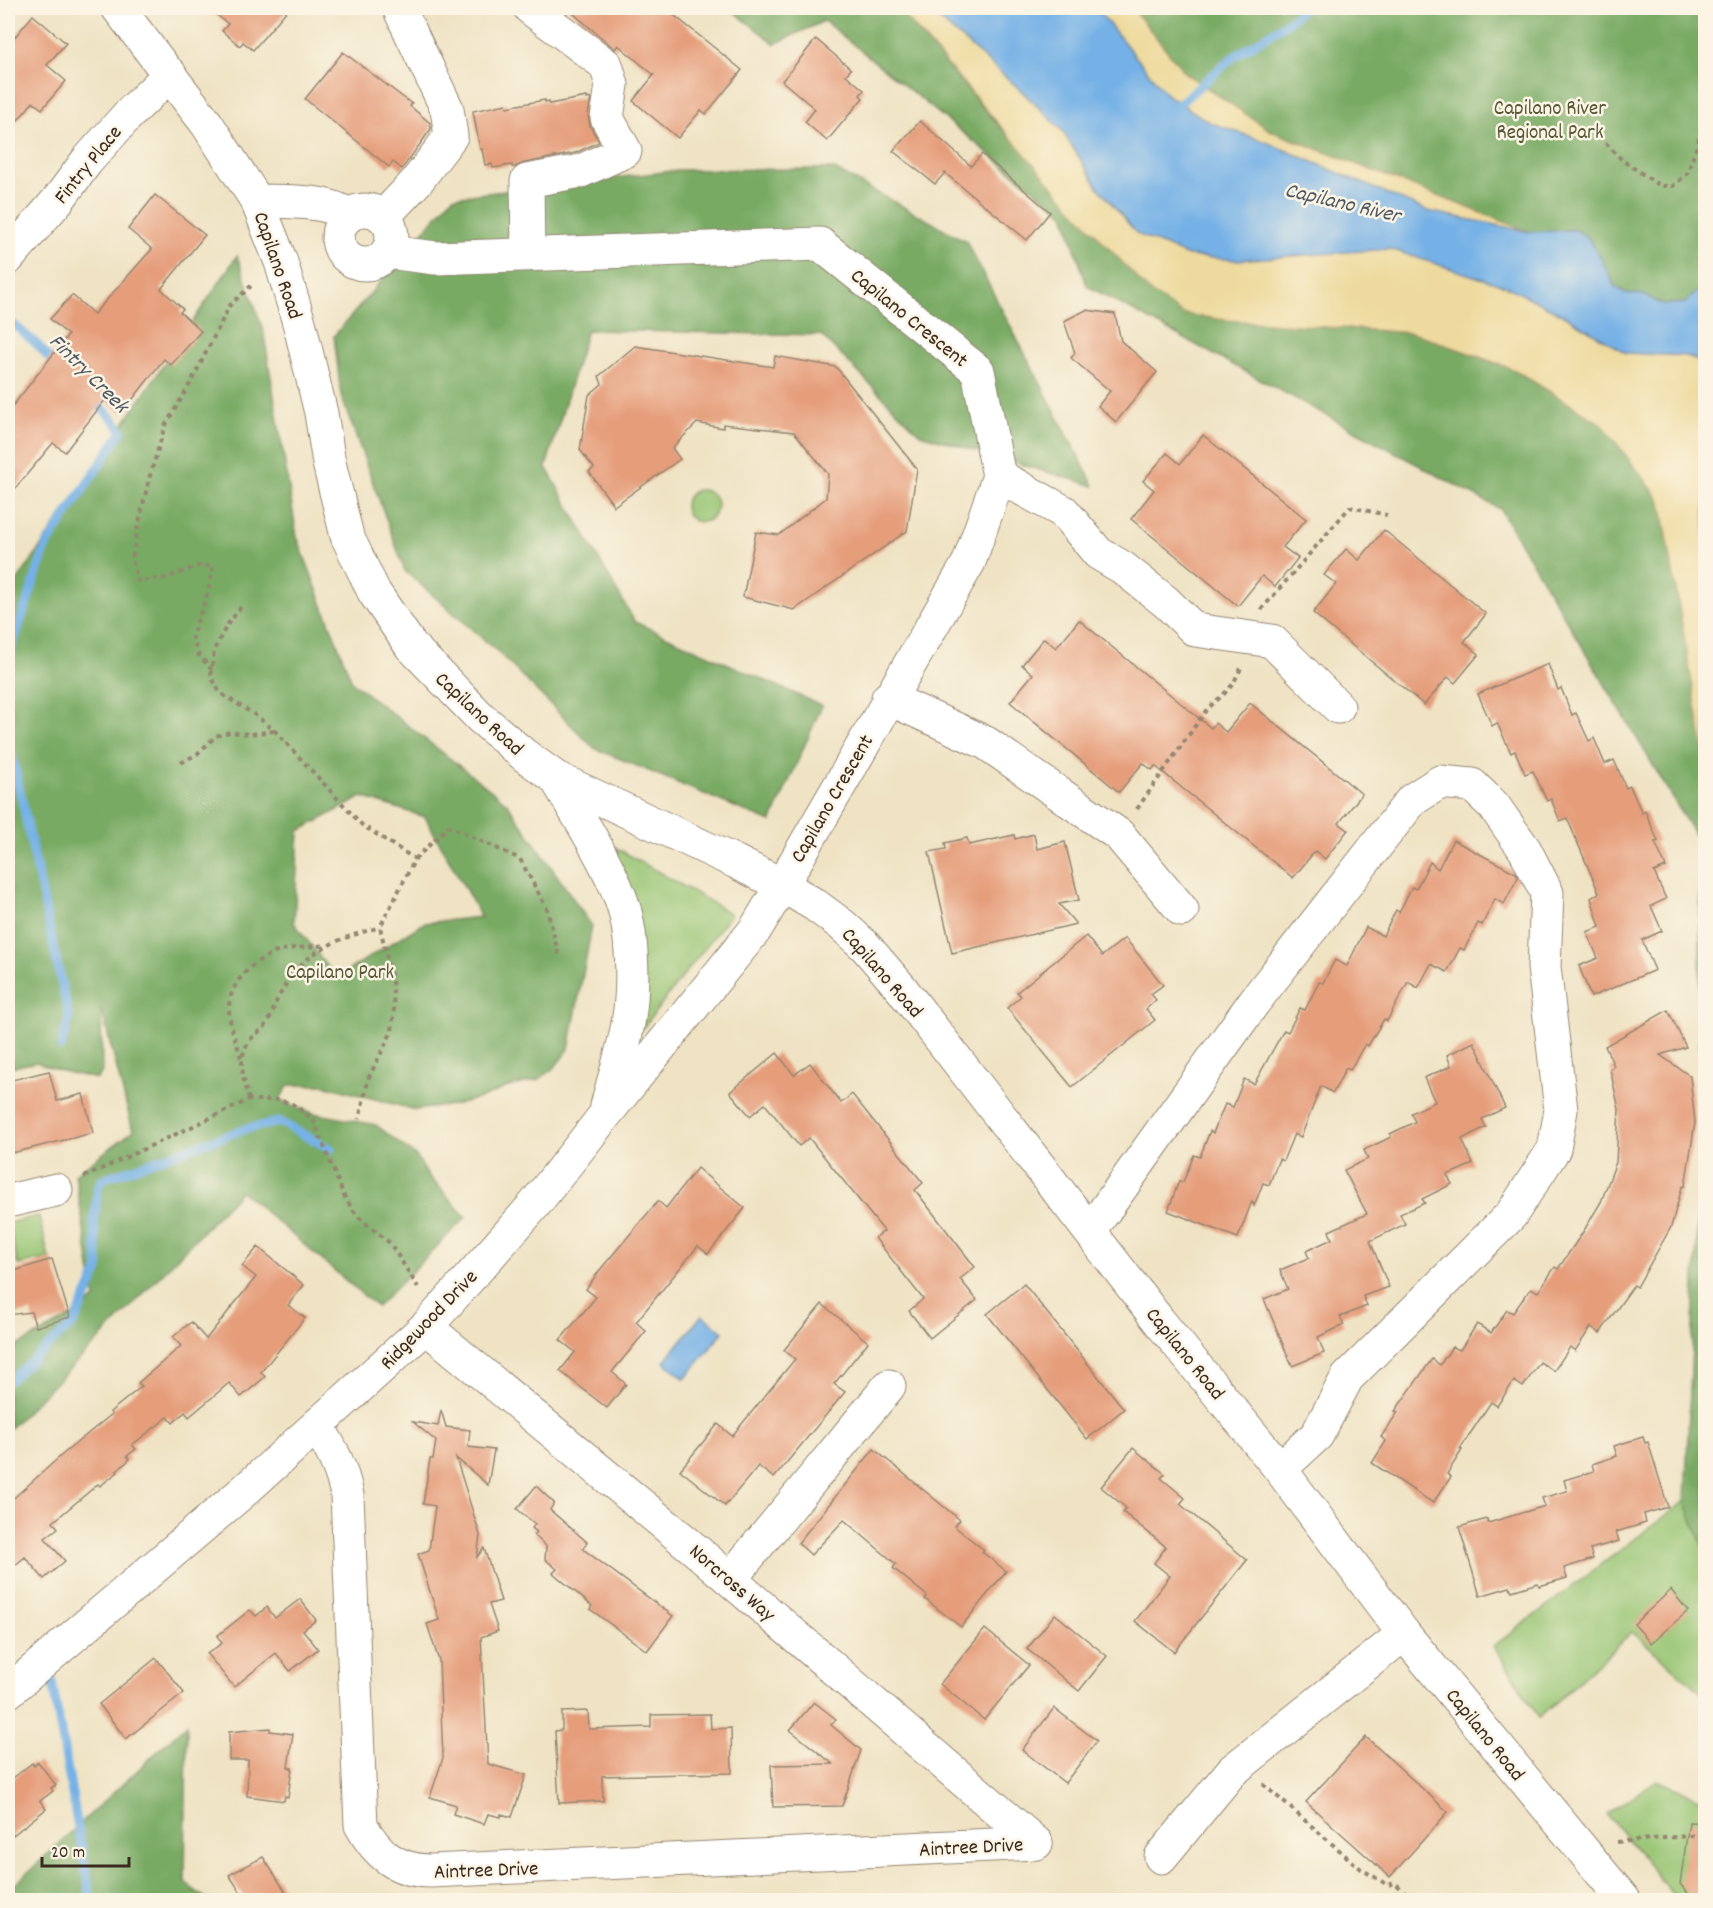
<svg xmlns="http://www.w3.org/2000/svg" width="1713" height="1908" font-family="Dekko,sans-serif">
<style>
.green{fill:#96c472;stroke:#687748;stroke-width:1.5}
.forest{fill:#78aa64;stroke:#5a6a41;stroke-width:1.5;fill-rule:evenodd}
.sand{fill:#eeda9e;stroke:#94825e;stroke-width:1.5}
.water{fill:#74b1e6;stroke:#586e82;stroke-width:1.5}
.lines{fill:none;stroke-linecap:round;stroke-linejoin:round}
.stream{stroke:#74b1e6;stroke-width:9}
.building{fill:#e59d7a}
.minor-casing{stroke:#958671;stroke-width:35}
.major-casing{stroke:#958671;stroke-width:35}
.path{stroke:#958671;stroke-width:4;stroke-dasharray:4.5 4.5;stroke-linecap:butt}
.minor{stroke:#fff;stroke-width:33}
.major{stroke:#fff;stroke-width:33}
.labels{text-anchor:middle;stroke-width:5;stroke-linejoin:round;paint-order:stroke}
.park-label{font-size:21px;fill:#565837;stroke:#fcf5e5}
.street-label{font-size:21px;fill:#3b2a1e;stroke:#fcf5e5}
.water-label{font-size:22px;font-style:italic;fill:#4f5964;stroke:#fcf5e5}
</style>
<rect width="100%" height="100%" fill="#fcf5e5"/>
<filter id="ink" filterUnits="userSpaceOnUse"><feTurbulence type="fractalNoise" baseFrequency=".0167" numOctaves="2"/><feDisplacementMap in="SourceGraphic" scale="12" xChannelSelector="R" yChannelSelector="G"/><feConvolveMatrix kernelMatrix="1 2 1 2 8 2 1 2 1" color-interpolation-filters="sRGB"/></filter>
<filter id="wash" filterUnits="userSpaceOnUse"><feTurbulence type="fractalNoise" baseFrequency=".008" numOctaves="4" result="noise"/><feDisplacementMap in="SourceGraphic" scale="24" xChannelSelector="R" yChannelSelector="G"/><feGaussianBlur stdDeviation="1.35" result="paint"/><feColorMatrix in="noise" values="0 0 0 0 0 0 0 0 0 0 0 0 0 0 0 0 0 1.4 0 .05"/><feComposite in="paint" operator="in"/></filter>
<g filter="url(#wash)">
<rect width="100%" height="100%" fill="#efe3c4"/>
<g class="green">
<circle cx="701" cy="506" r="16"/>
<polygon points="613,846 730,913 729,917 631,1043"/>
<polygon points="39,1216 49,1258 18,1265 8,1223"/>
<polygon points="1685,1501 1705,1552 1705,1696 1632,1632 1539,1718 1494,1646"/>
<polygon points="1657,1780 1705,1801 1705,1900 1677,1900 1607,1814"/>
</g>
<g class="forest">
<polygon points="729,8 898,8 998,125 1183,314 1225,320 1414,333 1514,370 1602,424 1661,501 1706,758 1705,1552 1685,1501 1700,1170 1700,844 1500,509 1087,286 1064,214 824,21 775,44"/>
<polygon points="1132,8 1701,8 1706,10 1705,285 1685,303 1663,305 1644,295 1626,293 1615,287 1600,256 1588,238 1576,230 1530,232 1271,131 1186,74"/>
<polygon points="834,169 966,241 1094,486 920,434 821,335 587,330 546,467 635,622 822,706 771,822 594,748 499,653 405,571 341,395 334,336 453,197 681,170"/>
<path d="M237,256L263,329L297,537L352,682L507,803L592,926L569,1049L555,1067L538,1080L508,1087L484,1097L454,1105L415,1110L323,1085H289L279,1100L313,1113L376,1125L417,1157L426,1173L466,1217L377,1307L241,1191L101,1338L8,1430V1351L70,1317L95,1299L75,1174L133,1131L101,1008L102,1072L97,1079L61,1071L36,1062L13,1067L8,1028V595ZM362,797L425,817L481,917L424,923L336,978L294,923L299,831Z"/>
<polygon points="187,1724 185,1883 208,1900 8,1900 8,1891"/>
</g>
<polygon class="sand" points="898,8 1132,8 1186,74 1271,131 1530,232 1569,318 1626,353 1705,338 1705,758 1661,501 1602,424 1515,370 1414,333 1225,320 1183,314 1149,291 1070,206"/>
<g class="water">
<polygon points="926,8 1096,8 1167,95 1209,122 1266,142 1428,211 1530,232 1576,230 1588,238 1600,256 1615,287 1626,293 1644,295 1663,305 1685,303 1705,285 1705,365 1688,356 1626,353 1569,318 1508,287 1390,249 1237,260 1188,256 1137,234 1098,187 1061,129 1015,85"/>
<polygon points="702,1315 723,1332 685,1379 664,1362"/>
</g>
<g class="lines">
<g class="stream">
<polyline points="1171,111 1232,58 1287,23 1304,8"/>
<polyline points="8,320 38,345 57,368"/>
<polyline points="8,658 46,546 122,431 115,421 93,399"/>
<polyline points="8,745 14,764 69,1018 61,1047"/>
<polyline points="8,1382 74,1323 99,1269 94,1223 98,1186 103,1179 245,1129 280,1122 331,1149"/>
<polyline points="46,1673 51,1676 91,1900"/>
</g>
</g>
<g id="blocks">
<g class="building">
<polygon points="208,8 289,8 253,50 243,42 240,46 222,31 228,24"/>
<polygon points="567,8 665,8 742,70 706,114 701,110 678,138 633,101 654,75 618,45 615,49 610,45"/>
<polygon points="33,15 66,43 47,65 66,81 42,109 33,102 8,132 8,45"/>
<polygon points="816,39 851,69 846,75 864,90 860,95 863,98 827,141 805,122 815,109 782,81"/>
<polygon points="343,52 412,104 410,106 430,123 431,129 402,169 393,162 389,167 305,99"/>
<polygon points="587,97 587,99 591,98 588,115 590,126 599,142 575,153 524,163 515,167 512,167 512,165 493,168 492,164 485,165 482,149 480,149 473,111 506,104 507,107 545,100 545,102 549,101 549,104"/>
<polygon points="920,121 971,166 982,154 1050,212 1027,240 945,173 935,184 893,151"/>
<polygon points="155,195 205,235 161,289 183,309 180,312 201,331 171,365 164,359 122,413 105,400 65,452 53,443 8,497 8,412 68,335 50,319 72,295 94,314 152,249 128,229"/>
<polygon points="1086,310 1115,314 1121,341 1157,372 1116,422 1098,406 1110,391 1071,358 1075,353 1064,321"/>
<polygon points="635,346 773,367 775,356 836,367 917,469 907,531 794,610 743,597 756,532 779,535 826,498 828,474 794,432 723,424 723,428 697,423 672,448 680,459 614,506 589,472 594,468 580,450 589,395 602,384 599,376"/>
<polygon points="1203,435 1306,519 1283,547 1298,558 1275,587 1262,576 1238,606 1131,519 1154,490 1143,481 1167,453 1180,464"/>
<polygon points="1384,530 1486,614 1464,642 1479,654 1455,683 1448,677 1424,705 1313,613 1336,584 1324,575 1346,549 1359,560"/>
<polygon points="1079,620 1211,728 1215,723 1226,732 1250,703 1362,794 1339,823 1348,830 1325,859 1315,851 1293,878 1155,766 1152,770 1143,763 1119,792 1010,702 1033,674 1022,665 1044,638 1056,648"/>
<polygon points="1548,664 1558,690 1561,688 1572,715 1576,713 1589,741 1594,738 1605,764 1614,760 1626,788 1630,786 1642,813 1645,811 1658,841 1655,842 1666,867 1654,872 1666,899 1651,906 1662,931 1642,940 1655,970 1591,997 1579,966 1598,958 1587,932 1600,927 1591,898 1599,893 1567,818 1560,821 1551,799 1547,801 1533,771 1525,774 1515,751 1511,753 1497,723 1492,726 1478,694"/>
<polygon points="1034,834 1037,849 1065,842 1079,900 1059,904 1076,924 952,953 929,852 946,849 945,843 967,838 969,845 1014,835 1015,839"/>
<polygon points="1453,840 1516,873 1518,877 1504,904 1495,899 1482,925 1478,923 1464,950 1460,948 1447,972 1431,964 1418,988 1408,982 1387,1021 1384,1019 1368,1046 1365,1044 1350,1070 1346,1068 1333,1093 1321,1086 1301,1137 1294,1134 1283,1161 1279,1159 1269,1185 1263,1183 1254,1206 1252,1201 1238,1238 1168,1211 1179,1181 1183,1182 1194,1155 1200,1157 1210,1131 1213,1133 1225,1104 1233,1107 1244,1079 1254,1084 1284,1030 1288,1032 1300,1008 1305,1010 1319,982 1323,983 1335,960 1347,966 1366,927 1383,936 1396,910 1399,912 1412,887 1416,889 1430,862 1438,869"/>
<polygon points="1086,936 1102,956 1125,938 1163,985 1151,994 1156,1000 1146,1009 1155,1020 1072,1087 1007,1008 1021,996 1017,992"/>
<polygon points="1668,1010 1686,1047 1660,1055 1690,1076 1695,1123 1685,1186 1682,1187 1671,1227 1637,1287 1634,1285 1600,1333 1591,1327 1575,1351 1570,1347 1554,1371 1540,1362 1523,1387 1514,1381 1497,1406 1491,1402 1460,1449 1462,1450 1447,1474 1451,1477 1433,1503 1372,1463 1386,1441 1381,1437 1398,1412 1395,1411 1432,1359 1440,1365 1452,1347 1460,1350 1477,1324 1491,1333 1507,1310 1513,1313 1531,1288 1538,1292 1555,1267 1558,1269 1583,1232 1601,1202 1616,1162 1619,1109 1610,1069 1614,1066 1605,1046"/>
<polygon points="1474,1042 1505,1108 1482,1119 1486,1127 1462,1139 1473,1164 1447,1175 1452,1184 1422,1199 1425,1203 1400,1214 1405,1224 1370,1241 1389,1287 1363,1296 1367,1306 1340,1317 1344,1325 1318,1337 1324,1353 1292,1366 1264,1299 1288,1289 1280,1270 1309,1258 1306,1251 1332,1239 1329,1231 1367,1214 1344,1170 1368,1159 1364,1150 1391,1137 1390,1134 1415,1122 1411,1113 1435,1102 1424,1078 1451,1066 1447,1055"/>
<polygon points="777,1053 794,1075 810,1063 841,1103 852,1094 923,1183 915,1190 975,1267 960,1279 977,1300 930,1338 909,1311 923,1299 875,1238 884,1231 809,1138 799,1146 765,1104 750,1116 730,1092"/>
<polygon points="49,1071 57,1101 83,1094 93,1133 8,1154 8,1081"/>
<polygon points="697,1168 745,1208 708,1254 698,1246 636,1322 646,1331 612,1372 626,1384 607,1408 560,1371 575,1352 560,1340 596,1297 586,1289 599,1271 658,1201 666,1208"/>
<polygon points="258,1247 304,1285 288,1305 305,1318 261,1372 265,1377 241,1397 229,1383 189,1417 185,1412 173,1423 168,1417 132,1445 136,1449 127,1456 130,1459 117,1471 118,1472 100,1486 98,1484 53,1522 58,1528 45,1538 65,1561 44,1579 25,1557 8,1571 8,1503 63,1454 112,1414 110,1412 142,1386 138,1383 181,1346 173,1337 191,1322 206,1339 256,1277 242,1266"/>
<polygon points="52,1259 70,1317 36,1327 31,1312 8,1315 8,1273"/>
<polygon points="1024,1284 1124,1409 1087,1439 987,1314"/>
<polygon points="822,1304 868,1342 834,1384 845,1392 774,1478 758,1466 725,1506 680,1470 718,1424 732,1436 795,1359 784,1350"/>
<polygon points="441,1410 446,1427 470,1430 468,1447 494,1450 488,1485 456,1458 480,1535 477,1557 484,1548 501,1601 489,1604 498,1631 481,1637 488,1764 526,1775 512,1817 501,1814 501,1817 488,1814 484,1824 453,1814 456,1805 430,1797 443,1758 439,1661 427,1624 439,1620 418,1554 429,1550 435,1506 423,1504 430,1459 433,1459 436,1441 413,1422 438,1426"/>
<polygon points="1643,1437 1645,1443 1648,1442 1668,1507 1644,1514 1646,1523 1616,1532 1619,1541 1590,1549 1593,1559 1564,1568 1567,1578 1539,1586 1538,1583 1512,1591 1510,1587 1480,1596 1459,1527 1487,1519 1488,1523 1545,1506 1542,1498 1567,1491 1564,1480 1594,1471 1592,1464 1617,1456 1614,1446"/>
<polygon points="1133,1448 1165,1474 1161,1478 1185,1498 1180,1504 1247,1560 1174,1652 1135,1621 1170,1576 1154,1563 1166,1547 1123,1512 1126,1508 1101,1487"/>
<polygon points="874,1449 960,1520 954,1526 984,1550 982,1552 1006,1571 961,1627 925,1599 927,1597 926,1595 893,1568 896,1564 844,1520 811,1555 798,1543"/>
<polygon points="536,1486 554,1503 550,1510 587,1542 583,1549 673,1616 647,1651 590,1609 592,1606 553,1573 557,1569 545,1559 546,1546 534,1535 537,1532 532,1528 535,1524 517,1509"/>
<polygon points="1671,1590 1688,1611 1651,1643 1634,1624"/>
<polygon points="300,1599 316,1620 303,1630 318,1649 290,1671 276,1653 234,1687 207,1654 222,1643 217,1636 250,1610 256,1616 267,1607 275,1618"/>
<polygon points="1055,1614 1107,1656 1079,1691 1027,1649"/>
<polygon points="985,1629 1029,1665 984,1720 940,1684"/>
<polygon points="156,1658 184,1693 126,1739 99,1704"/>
<polygon points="814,1702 836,1719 831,1725 861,1750 842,1806 773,1807 771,1765 833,1764 790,1730"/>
<polygon points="1054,1708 1097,1741 1065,1783 1022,1750"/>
<polygon points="588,1711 589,1729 651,1727 651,1715 710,1714 711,1729 731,1728 732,1773 602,1776 603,1801 559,1803 555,1731 562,1730 562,1712"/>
<polygon points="270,1728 270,1731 293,1734 288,1767 292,1768 288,1797 285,1796 284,1801 247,1796 248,1760 229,1760 229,1732"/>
<polygon points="1366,1737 1448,1812 1390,1877 1306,1802"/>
<polygon points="38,1762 56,1785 51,1788 53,1791 40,1801 46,1809 8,1839 8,1782 32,1763 34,1766"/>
<polygon points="1689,1822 1706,1823 1701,1900 1694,1900 1680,1884"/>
<polygon points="263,1857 291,1900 246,1900 229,1875"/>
</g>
</g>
</g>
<g filter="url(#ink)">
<use href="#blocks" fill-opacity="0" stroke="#958671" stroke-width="1.5"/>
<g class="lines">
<defs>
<g id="minor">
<circle cx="365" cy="237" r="27"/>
<polyline points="383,217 417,181 451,136 447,109 399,8"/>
<polyline points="387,252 436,258 820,244 978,371 999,476 969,562 782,885"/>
<polyline points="528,254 527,181 581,171 625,151 607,118 612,85 606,65 530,8"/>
<polyline points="8,258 58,200 87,161 126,117 170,74"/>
<polyline points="999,476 1064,512 1098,553 1123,568 1166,602 1195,630 1272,641 1338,707"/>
<polyline points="888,698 986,743 1119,835 1182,910"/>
<polyline points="8,1201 56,1190"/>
<polyline points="1090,1231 1254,1002 1412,800 1440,782 1472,785 1494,806 1525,850 1547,893 1544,967 1561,1110 1554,1149 1511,1215 1347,1378 1317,1435 1280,1469"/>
<polyline points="426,1327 698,1552 1036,1843"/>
<path d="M317,1426C331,1447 342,1469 347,1495L361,1825C377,1854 396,1871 431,1871L1036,1843"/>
<polyline points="730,1579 889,1386"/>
<polyline points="1161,1857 1232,1771 1404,1634"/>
</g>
<g id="major">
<polyline points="118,8 207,124 257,201 281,262 300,326 321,413 329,463 347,536 374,592 411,646 481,718 524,755 556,778 736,862 782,885 815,905 842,925 865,946 901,988 1159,1321 1280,1469 1404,1634 1624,1900"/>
<path d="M257,201C284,202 327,199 349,216"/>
<path d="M556,778C578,817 605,857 621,899C633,931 634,984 629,1017C625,1047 614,1077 607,1106"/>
<polyline points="8,1692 244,1491 426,1327 535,1204 605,1115 755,930 782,885"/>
</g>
</defs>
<use href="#minor" class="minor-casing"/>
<use href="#major" class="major-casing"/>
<g class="path">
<polyline points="1593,130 1622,160 1660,186 1673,186 1687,174 1698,143 1706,95"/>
<polyline points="241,607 227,625 214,650 211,676 220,693 255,715 275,731 362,825 415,859 380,927 392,979 394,1009 392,1031 369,1077 359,1119"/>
<polyline points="1261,610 1350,507 1387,515"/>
<polyline points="212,670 198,654 192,635 208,593 213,566 198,566 166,578 138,581 132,560 137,531 149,479 165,426 190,384 230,305 251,286"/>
<polyline points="181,763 197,754 216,736 230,732 249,734 275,731"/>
<polyline points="1137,809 1207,709 1224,694 1233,684 1242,666"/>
<polyline points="415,859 449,826 520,859 547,909 559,956"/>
<path d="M241,1058C237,1043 230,1027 229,1012C227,982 256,957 283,950C297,947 312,947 325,945"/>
<path d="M249,1100C244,1078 235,1059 251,1039C256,1032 263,1031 267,1023C272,1015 274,1006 278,998C303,950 332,941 380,927"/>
<polyline points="84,1177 249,1100 279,1100 292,1104 313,1119 344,1196 357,1216 390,1243 418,1287"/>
<polyline points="1263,1784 1361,1869 1388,1885 1395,1883 1407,1894"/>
<polyline points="1617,1842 1699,1835"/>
</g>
<use href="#minor" class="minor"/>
<use href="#major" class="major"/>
</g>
</g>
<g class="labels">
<g class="park-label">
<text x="1550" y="114">Capilano River<tspan x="1550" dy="24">Regional Park</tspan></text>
<text x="340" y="978">Capilano Park</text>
</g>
<g class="street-label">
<text transform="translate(87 164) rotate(-51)" y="7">Fintry Place</text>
<text transform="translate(279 265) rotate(71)" y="7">Capilano Road</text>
<text transform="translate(910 317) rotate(39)" y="7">Capilano Crescent</text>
<text transform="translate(480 713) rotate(43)" y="7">Capilano Road</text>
<text transform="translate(831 798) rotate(-60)" y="7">Capilano Crescent</text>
<text transform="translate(883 972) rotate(49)" y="7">Capilano Road</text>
<text transform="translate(428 1319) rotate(-46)" y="7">Ridgewood Drive</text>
<text transform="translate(1186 1353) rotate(51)" y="7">Capilano Road</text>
<text transform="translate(733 1582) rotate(41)" y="7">Norcross Way</text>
<text transform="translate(1486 1734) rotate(51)" y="7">Capilano Road</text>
<text transform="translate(971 1846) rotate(-3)" y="7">Aintree Drive</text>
<text transform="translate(486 1869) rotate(-2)" y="7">Aintree Drive</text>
</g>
<g class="water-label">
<text transform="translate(1343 201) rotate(13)" y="8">Capilano River</text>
<text transform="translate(90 372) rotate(45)" y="8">Fintry Creek</text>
</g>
</g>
<rect width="1713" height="1908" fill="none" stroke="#fcf5e5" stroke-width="30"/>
<path d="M42 1857v9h87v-9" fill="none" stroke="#3b2a1e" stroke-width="3"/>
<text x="51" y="1857" font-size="18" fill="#3b2a1e" stroke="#fcf5e5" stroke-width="4.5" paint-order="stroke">20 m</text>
</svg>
